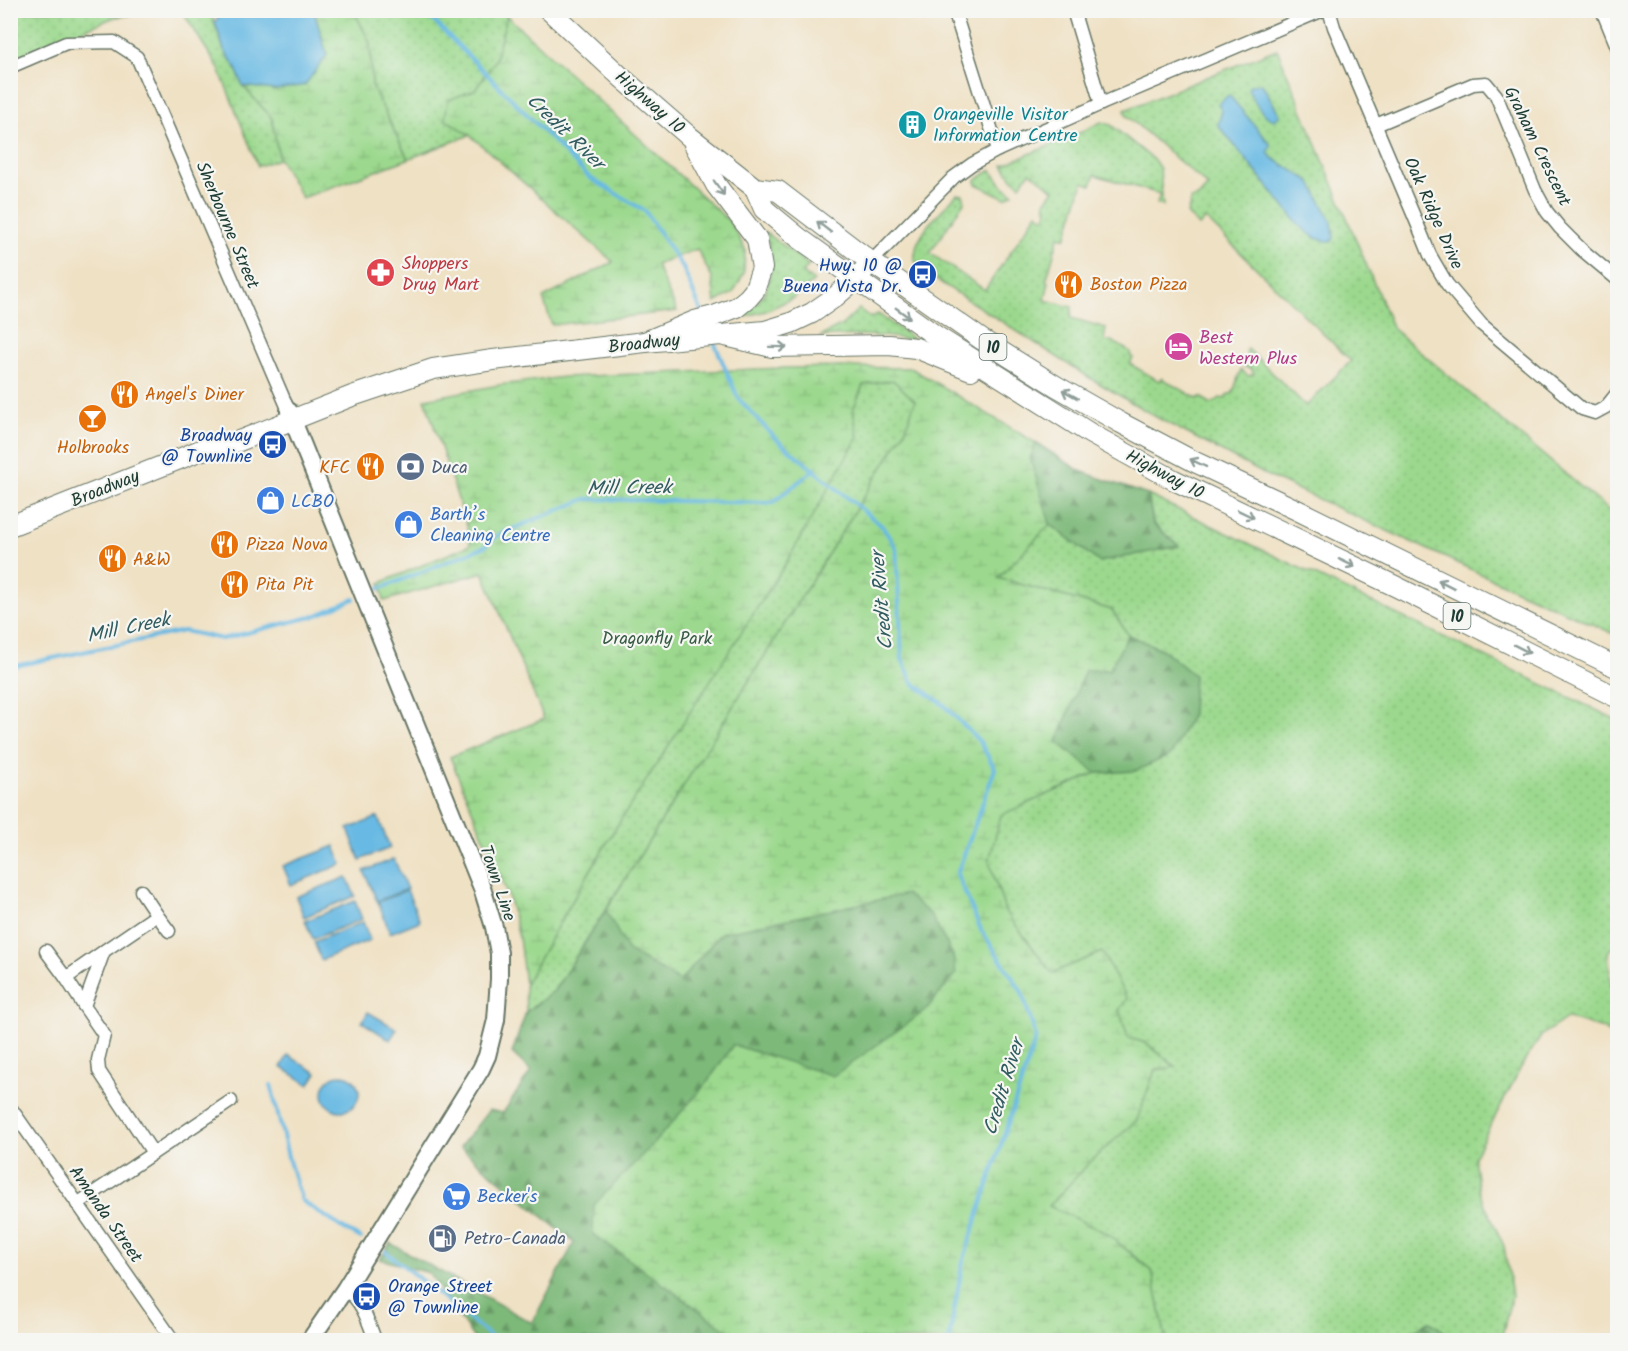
<svg xmlns="http://www.w3.org/2000/svg" width="1628" height="1351" font-family="Kalam,sans-serif">
<style>
.grass{fill:url(#grass-dots);stroke:#5e8b61;stroke-width:1.5;fill-rule:evenodd}
.forest{fill:url(#forest-firs);stroke:#4e7b56;stroke-width:1.5}
.wetland{fill:url(#wetland-marsh);stroke:#5e8b61;stroke-width:1.5}
.water{fill:#68b9e3;stroke:#447b8c;stroke-width:1.5}
.lines{fill:none;stroke-linecap:round;stroke-linejoin:round}
.stream{stroke:#68b9e3;stroke-width:4}
.minor-casing{stroke:#687666;stroke-width:15}
.secondary-casing{stroke:#687666;stroke-width:20}
.primary-casing{stroke:#687666;stroke-width:22}
.trunk-casing{stroke:#687666;stroke-width:22}
.minor{stroke:#fff;stroke-width:12}
.secondary{stroke:#fff;stroke-width:16}
.primary{stroke:#fff;stroke-width:20}
.trunk{stroke:#fff;stroke-width:20}
.oneway{stroke:#8f9e9a}
.labels{text-anchor:middle;stroke-width:4.5;stroke-linejoin:round;paint-order:stroke}
.shield{fill:#f6f6f2;stroke:#60746d;stroke-width:1.5}
.shield-label{font-size:16px;font-weight:bold;fill:#1f3d34}
.street-label{font-size:18px;fill:#1f3d34;stroke:#f6f6f2}
.culture-label{font-size:18px;fill:#0d838f;stroke:#f6f6f2;text-anchor:start}
.health-label{font-size:18px;fill:#be3a42;stroke:#f6f6f2;text-anchor:start}
.transit-label{font-size:18px;fill:#164399;stroke:#f6f6f2;text-anchor:end}
.food-label{font-size:18px;fill:#c56008;stroke:#f6f6f2;text-anchor:start}
.hotel-label{font-size:18px;fill:#b23c85;stroke:#f6f6f2;text-anchor:start}
.service-label{font-size:18px;fill:#4e5e75;stroke:#f6f6f2;text-anchor:start}
.shop-label{font-size:18px;fill:#366cbe;stroke:#f6f6f2;text-anchor:start}
.park-label{font-size:18px;fill:#385c46;stroke:#f6f6f2}
.water-label{font-size:20px;font-style:italic;fill:#315c60;stroke:#f6f6f2}
</style>
<defs>
<pattern id="grass-dots" width="8" height="8" patternUnits="userSpaceOnUse" patternTransform="scale(1.5)"><rect width="8" height="8" fill="#9cd98e"/><path d="M2 2h.1M6 6h.1" fill="none" stroke="#86bb7b" stroke-width="1.8" stroke-linecap="round"/></pattern>
<pattern id="forest-firs" width="22" height="20" patternUnits="userSpaceOnUse" patternTransform="scale(1.5)"><rect width="22" height="20" fill="#7db979"/><path d="M5 1l3.5 6h-7zM16 11l3.5 6h-7z" fill="#669864"/></pattern>
<pattern id="wetland-marsh" width="20" height="14" patternUnits="userSpaceOnUse" patternTransform="scale(1.5)"><rect width="20" height="14" fill="#9cd98e"/><path d="M1 5h8M5 5V1M11 12h8M15 12V8" fill="none" stroke="#86bb7b"/></pattern>
</defs>
<rect width="100%" height="100%" fill="#f6f6f2"/>
<filter id="ink" filterUnits="userSpaceOnUse"><feTurbulence type="fractalNoise" baseFrequency=".0167" numOctaves="2"/><feDisplacementMap in="SourceGraphic" scale="12" xChannelSelector="R" yChannelSelector="G"/><feConvolveMatrix kernelMatrix="1 2 1 2 8 2 1 2 1" color-interpolation-filters="sRGB"/></filter>
<filter id="wash" filterUnits="userSpaceOnUse"><feTurbulence type="fractalNoise" baseFrequency=".008" numOctaves="4" result="noise"/><feDisplacementMap in="SourceGraphic" scale="24" xChannelSelector="R" yChannelSelector="G"/><feGaussianBlur stdDeviation="1.35" result="paint"/><feColorMatrix in="noise" values="0 0 0 0 0 0 0 0 0 0 0 0 0 0 0 0 0 1.4 0 .05"/><feComposite in="paint" operator="in"/></filter>
<g filter="url(#wash)">
<rect width="100%" height="100%" fill="#efe1c4"/>
<g class="grass">
<polygon points="501,10 507,16 495,61 475,90 445,119 470,135 408,159 372,86 370,43 354,11"/>
<polygon points="11,11 165,11 115,17 11,60"/>
<polygon points="182,11 210,11 224,50 235,66 243,86 272,118 279,159 258,166 219,69"/>
<path d="M1277,49L1393,329L1617,517V635L1518,591L1268,476L1158,418L1090,378L924,272L914,259L917,244L928,225L957,194L963,195L965,201L930,253L985,290L1037,213L1044,218L1047,212L1045,202L1054,190L1030,172L1020,185L1012,178L1003,165L1077,134L1101,122L1111,125L1155,161L1160,169L1163,206L1157,204L1160,194L1095,175L1091,185L1083,182L1066,238L1059,236L1046,281L1049,282L1045,300L1072,307L1071,318L1106,328L1104,341H1112L1131,352L1130,355L1133,358L1130,364L1159,381L1161,378L1198,399L1200,397L1212,404L1220,398L1224,399L1229,394H1232C1236,386 1237,378 1241,370L1248,376L1254,374L1251,368H1247L1243,366L1248,357L1246,352L1248,349L1306,406L1351,361L1206,219L1199,226L1187,214L1191,199L1198,197L1208,186L1126,115L1125,110ZM1222,111L1268,152L1272,158L1310,181L1300,226L1218,125Z"/>
<polygon points="991,170 1004,187 1013,193 1005,198 976,184 976,180"/>
<path d="M765,232L809,265L803,273L814,281L793,298L766,311L739,318L738,317C745,312 753,307 758,302C775,283 773,254 765,232Z"/>
<path d="M859,309L871,318L878,314L918,342C885,333 855,335 820,337L842,325Z"/>
<polygon points="893,380 916,401 905,431 649,841 554,991 526,1012 525,984 557,927 613,832 858,437 853,410 863,385"/>
<polygon points="1148,495 1617,720 1618,941 1608,952 1611,985 1617,993 1617,1039 1603,1029 1567,1018 1542,1035 1524,1062 1474,1157 1479,1192 1504,1246 1512,1295 1501,1340 1456,1340 1429,1321 1400,1340 1166,1340 1152,1271 1106,1233 1049,1206 1090,1161 1136,1120 1155,1070 1175,1066 1146,1043 1128,1038 1119,1010 1052,974 1005,911 989,861 1000,815 1096,773 1135,771 1163,650 1128,635 1112,610 998,578 1050,524 1099,562 1178,546 1153,523"/>
</g>
<g class="forest">
<polygon points="1036,443 1080,471 1148,495 1153,524 1179,546 1099,562 1050,524 1030,458"/>
<polygon points="1128,635 1163,650 1194,675 1192,714 1171,755 1135,771 1096,773 1057,742 1085,670 1109,670"/>
<polygon points="906,894 930,914 953,955 956,974 925,1011 833,1076 733,1045 707,1083 654,1143 593,1234 741,1340 475,1340 429,1273 380,1259 390,1243 532,1323 574,1243 460,1147 489,1110 503,1113 531,1071 512,1053 526,1012 554,991 606,910 628,951 680,981 721,933"/>
<polygon points="1429,1321 1456,1340 1400,1340"/>
</g>
<g class="wetland">
<polygon points="314,11 354,11 370,43 372,86 408,159 302,198 279,159 272,118 243,86 275,90 327,55"/>
<polygon points="507,16 730,222 745,249 744,273 733,293 715,303 712,278 697,249 656,265 677,311 552,325 543,298 613,262 470,135 445,119 448,100 475,90 495,61"/>
<polygon points="843,367 911,368 1036,443 1030,458 1050,524 998,578 1112,610 1128,635 1109,670 1085,670 1057,742 1096,773 1001,815 989,861 1005,911 1052,973 1102,952 1127,999 1119,1010 1128,1038 1146,1043 1175,1067 1155,1070 1137,1120 1090,1162 1049,1206 1106,1233 1152,1271 1166,1340 741,1340 593,1234 594,1205 654,1143 707,1083 733,1045 833,1076 925,1011 956,974 953,955 930,914 906,894 721,933 680,981 628,951 606,910 905,431 915,401 893,380 863,385 853,410 858,437 786,563 613,832 557,927 525,984 519,938 509,898 450,757 544,719 483,572 384,601 380,583 470,545 467,526 425,399 499,385 564,377 783,368"/>
</g>
<g class="water">
<polygon points="223,10 314,11 327,55 305,85 275,90 243,86 235,66 224,50 215,22"/>
<path d="M1262,84L1280,115L1275,120C1261,117 1254,100 1248,89L1250,85Z"/>
<polygon points="1229,95 1271,145 1268,152 1272,158 1310,181 1332,222 1334,238 1331,242 1315,238 1300,226 1218,125 1222,111 1218,104"/>
<polygon points="378,817 390,848 360,860 348,829"/>
<polygon points="335,846 342,864 291,885 283,866"/>
<polygon points="394,859 407,889 377,901 364,871"/>
<polygon points="347,877 355,896 304,917 296,897"/>
<polygon points="407,890 420,921 390,933 378,902"/>
<polygon points="355,901 362,919 313,939 305,921"/>
<polygon points="363,922 370,940 321,960 314,942"/>
<polygon points="368,1012 397,1029 390,1040 362,1022"/>
<polygon points="288,1055 317,1073 309,1085 281,1067"/>
<circle cx="341" cy="1093" r="18"/>
</g>
<g class="lines">
<g class="stream">
<polyline points="423,10 590,178 645,211 683,268 702,313"/>
<polyline points="714,342 738,398 775,438 882,526 896,548 902,659 913,683 944,705 980,742 995,769 957,874 981,930 1022,992 1036,1037 962,1265 949,1340"/>
<polyline points="379,589 484,547 500,534 586,499 772,503 815,469"/>
<polyline points="10,667 184,631 222,639 315,616 354,599"/>
<polyline points="271,1085 289,1161 302,1201 344,1229 361,1238"/>
<polyline points="385,1251 495,1340"/>
</g>
</g>
</g>
<g filter="url(#ink)">
<g class="lines">
<defs>
<g id="minor">
<polyline points="954,10 998,150"/>
<polyline points="1073,10 1101,104"/>
<polyline points="1329,10 1334,27 1419,228 1430,255 1447,284 1481,324 1582,409 1595,413 1606,407 1618,392"/>
<polyline points="1602,10 1618,49"/>
<polyline points="10,67 66,43 114,42 137,57 289,411"/>
<polyline points="1376,125 1473,84 1486,83 1496,95 1535,190 1547,212 1560,228 1581,249 1618,280"/>
<polyline points="871,262 954,177 972,164 998,150 1101,104 1323,10"/>
<polyline points="141,891 157,915"/>
<polyline points="46,951 66,978"/>
<polyline points="84,1006 66,978 103,952"/>
<polyline points="10,1107 173,1340"/>
<polyline points="153,1153 99,1071 98,1060 104,1035 84,1006 104,951 157,915 169,931"/>
<polyline points="77,1204 231,1101"/>
<path d="M345,1289C363,1302 368,1321 375,1340"/>
</g>
<polyline id="secondary" points="289,411 482,888 494,927 499,953 499,979 496,1020 487,1056 481,1069 345,1289 310,1340"/>
<g id="primary">
<polyline points="199,451 239,441 352,396 433,369 493,360 645,342 765,331 791,323 812,313 835,297 856,279 871,262"/>
<polyline points="10,526 177,460 210,446"/>
</g>
<g id="trunk">
<polyline points="549,10 621,77 690,137 755,188 764,209 799,238 936,336 1091,434 1174,480 1397,587 1618,698"/>
<polyline points="755,188 778,191 871,262 981,339 1056,386 1121,423 1195,462 1297,510 1618,668"/>
<polyline points="721,335 772,347 889,345 916,348 971,370"/>
<polyline points="645,342 695,321 714,316 737,307 748,298 754,291 762,268 757,239 716,185 694,144"/>
</g>
</defs>
<use href="#minor" class="minor-casing"/>
<use href="#secondary" class="secondary-casing"/>
<use href="#primary" class="primary-casing"/>
<use href="#trunk" class="trunk-casing"/>
<use href="#minor" class="minor"/>
<use href="#secondary" class="secondary"/>
<use href="#primary" class="primary"/>
<use href="#trunk" class="trunk"/>
</g>
<defs><path id="oneway-shaft" d="M-6 0H5M1.5-3L5.5 0L1.5 3" fill="none" stroke-width="1.6" stroke-linecap="round" stroke-linejoin="round" transform="scale(1.5)"/></defs>
<g class="oneway">
<use href="#oneway-shaft" transform="translate(719 188) rotate(55)"/>
<use href="#oneway-shaft" transform="translate(824 227) rotate(-142)"/>
<use href="#oneway-shaft" transform="translate(903 313) rotate(36)"/>
<use href="#oneway-shaft" transform="translate(778 347) rotate(1)"/>
<use href="#oneway-shaft" transform="translate(1070 394) rotate(-151)"/>
<use href="#oneway-shaft" transform="translate(1198 463) rotate(-154)"/>
<use href="#oneway-shaft" transform="translate(1246 514) rotate(26)"/>
<use href="#oneway-shaft" transform="translate(1347 563) rotate(25)"/>
<use href="#oneway-shaft" transform="translate(1446 584) rotate(-153)"/>
<use href="#oneway-shaft" transform="translate(1522 649) rotate(27)"/>
</g>
</g>
<defs>
<symbol id="building-disc" viewBox="-11 -11 22 22"><circle r="9.5" fill="#0f9aa8" stroke="#f6f6f2"/><path d="M-4-6H4V6H1V3H-1V6H-4ZM-2.5-4.3h1.7v1.8h-1.7ZM.8-4.3h1.7v1.8H.8ZM-2.5-1h1.7V.8h-1.7ZM.8-1h1.7V.8H.8Z" fill="#fff"/></symbol>
<symbol id="pharmacy-disc" viewBox="-11 -11 22 22"><circle r="9.5" fill="#e0444e" stroke="#f6f6f2"/><path d="M-2-6h4v4h4v4h-4v4h-4v-4h-4v-4h4Z" fill="#fff"/></symbol>
<symbol id="bus-disc" viewBox="-11 -11 22 22"><circle r="9.5" fill="#1a4fb4" stroke="#f6f6f2"/><path d="M-5-6H5V4H4V6H2V4H-2V6H-4V4H-5ZM-3.5-4V0h7V-4ZM-3.5 1.2v1.5H-2V1.2ZM2 1.2v1.5H3.5V1.2Z" fill="#fff"/></symbol>
<symbol id="restaurant-disc" viewBox="-11 -11 22 22"><circle r="9.5" fill="#e8710a" stroke="#f6f6f2"/><path d="M-5-6h1v4h1v-4h1v4h1v-4h1v5L-1.5 .5V6h-2V.5L-5-1ZM5-6V6H3V1.5H1.5Q1.5-4 5-6Z" fill="#fff"/></symbol>
<symbol id="hotel-disc" viewBox="-11 -11 22 22"><circle r="9.5" fill="#d1479c" stroke="#f6f6f2"/><path d="M-6-4.5h1.5V1H6V5H4.5V3h-9V5H-6ZM-4 0a1.8 1.8 0 1 1 3.6 0ZM.5 0V-2.5h3Q6-2.5 6 0Z" fill="#fff"/></symbol>
<symbol id="bar-disc" viewBox="-11 -11 22 22"><circle r="9.5" fill="#e8710a" stroke="#f6f6f2"/><path d="M-6-5H6L.8 .8V4.5H3.5V6h-7V4.5H-.8V.8Z" fill="#fff"/></symbol>
<symbol id="bank-disc" viewBox="-11 -11 22 22"><circle r="9.5" fill="#5c6f8a" stroke="#f6f6f2"/><path d="M-6-4H6V4H-6ZM0-2.3a2.3 2.3 0 1 0 0 4.6a2.3 2.3 0 1 0 0-4.6Z" fill="#fff"/></symbol>
<symbol id="shop-disc" viewBox="-11 -11 22 22"><circle r="9.5" fill="#3f7fe0" stroke="#f6f6f2"/><path d="M-5-2.5h2.3a2.7 3.5 0 0 1 5.4 0H5L5.5 6h-11ZM-1.5-2.5h3a1.5 2.3 0 0 0-3 0Z" fill="#fff"/></symbol>
<symbol id="supermarket-disc" viewBox="-11 -11 22 22"><circle r="9.5" fill="#3f7fe0" stroke="#f6f6f2"/><path d="M-6-5.5h2.5l.6 2H6L4.5 2H-2.5L-4.4-4H-6ZM-1.5 3.2a1.3 1.3 0 1 0 .1 0ZM3 3.2a1.3 1.3 0 1 0 .1 0Z" fill="#fff"/></symbol>
<symbol id="fuel-disc" viewBox="-11 -11 22 22"><circle r="9.5" fill="#5c6f8a" stroke="#f6f6f2"/><path d="M-5.5-6h7V0h2V4h1.3V-2.5L3-4.5l.8-.8L6-3V5H2.5V1h-1V6h-7ZM-4.2-4.7v3.2H.2V-4.7Z" fill="#fff"/></symbol>
</defs>
<g fill-rule="evenodd">
<use href="#building-disc" x="896" y="108" width="33" height="33"/>
<use href="#pharmacy-disc" x="364" y="256" width="33" height="33"/>
<use href="#bus-disc" x="906" y="258" width="33" height="33"/>
<use href="#restaurant-disc" x="1052" y="268" width="33" height="33"/>
<use href="#hotel-disc" x="1162" y="330" width="33" height="33"/>
<use href="#restaurant-disc" x="108" y="378" width="33" height="33"/>
<use href="#bar-disc" x="76" y="402" width="33" height="33"/>
<use href="#bus-disc" x="256" y="428" width="33" height="33"/>
<use href="#restaurant-disc" x="354" y="450" width="33" height="33"/>
<use href="#bank-disc" x="394" y="450" width="33" height="33"/>
<use href="#shop-disc" x="254" y="484" width="33" height="33"/>
<use href="#shop-disc" x="392" y="508" width="33" height="33"/>
<use href="#restaurant-disc" x="208" y="528" width="33" height="33"/>
<use href="#restaurant-disc" x="96" y="542" width="33" height="33"/>
<use href="#restaurant-disc" x="218" y="568" width="33" height="33"/>
<use href="#supermarket-disc" x="440" y="1180" width="33" height="33"/>
<use href="#fuel-disc" x="426" y="1222" width="33" height="33"/>
<use href="#bus-disc" x="350" y="1280" width="33" height="33"/>
</g>
<g class="labels">
<g class="shield">
<rect x="979.5" y="334" width="27" height="26" rx="4.5"/>
<rect x="1443.5" y="603" width="27" height="26" rx="4.5"/>
</g>
<g class="shield-label">
<text x="993" y="353">10</text>
<text x="1457" y="622">10</text>
</g>
<g class="street-label">
<text transform="translate(650 102) rotate(41)" y="6">Highway 10</text>
<text transform="translate(1538 146) rotate(64)" y="6">Graham Crescent</text>
<text transform="translate(1434 213) rotate(66)" y="6">Oak Ridge Drive</text>
<text transform="translate(228 225) rotate(67)" y="6">Sherbourne Street</text>
<text transform="translate(644 343) rotate(-6)" y="6">Broadway</text>
<text transform="translate(1165 474) rotate(28)" y="6">Highway 10</text>
<text transform="translate(105 488) rotate(-22)" y="6">Broadway</text>
<text transform="translate(498 883) rotate(71)" y="6">Town Line</text>
<text transform="translate(106 1214) rotate(55)" y="6">Amanda Street</text>
</g>
<g class="culture-label">
<text x="933" y="120">Orangeville Visitor<tspan x="933" dy="21">Information Centre</tspan></text>
</g>
<g class="health-label">
<text x="402" y="269">Shoppers<tspan x="402" dy="21">Drug Mart</tspan></text>
</g>
<g class="transit-label">
<text x="902" y="271">Hwy. 10 @<tspan x="902" dy="21">Buena Vista Dr.</tspan></text>
<text x="252" y="441">Broadway<tspan x="252" dy="21">@ Townline</tspan></text>
<text x="388" y="1292" text-anchor="start">Orange Street<tspan x="388" dy="21">@ Townline</tspan></text>
</g>
<g class="food-label">
<text x="1090" y="290">Boston Pizza</text>
<text x="145" y="400">Angel's Diner</text>
<text x="93" y="453" text-anchor="middle">Holbrooks</text>
<text x="350" y="473" text-anchor="end">KFC</text>
<text x="246" y="550">Pizza Nova</text>
<text x="133" y="565">A&amp;W</text>
<text x="256" y="590">Pita Pit</text>
</g>
<g class="hotel-label">
<text x="1199" y="343">Best<tspan x="1199" dy="21">Western Plus</tspan></text>
</g>
<g class="service-label">
<text x="431" y="473">Duca</text>
<text x="464" y="1244">Petro-Canada</text>
</g>
<g class="shop-label">
<text x="291" y="507">LCBO</text>
<text x="430" y="520">Barth’s<tspan x="430" dy="21">Cleaning Centre</tspan></text>
<text x="477" y="1202">Becker's</text>
</g>
<g class="park-label">
<text x="657" y="644">Dragonfly Park</text>
</g>
<g class="water-label">
<text transform="translate(566 131) rotate(44)" y="7">Credit River</text>
<text transform="translate(629 487) rotate(-1)" y="7">Mill Creek</text>
<text transform="translate(881 601) rotate(-95)" y="7">Credit River</text>
<text transform="translate(128 627) rotate(-12)" y="7">Mill Creek</text>
<text transform="translate(1003 1087) rotate(-73)" y="7">Credit River</text>
</g>
</g>
<rect width="1628" height="1351" fill="none" stroke="#f6f6f2" stroke-width="36"/>
</svg>
